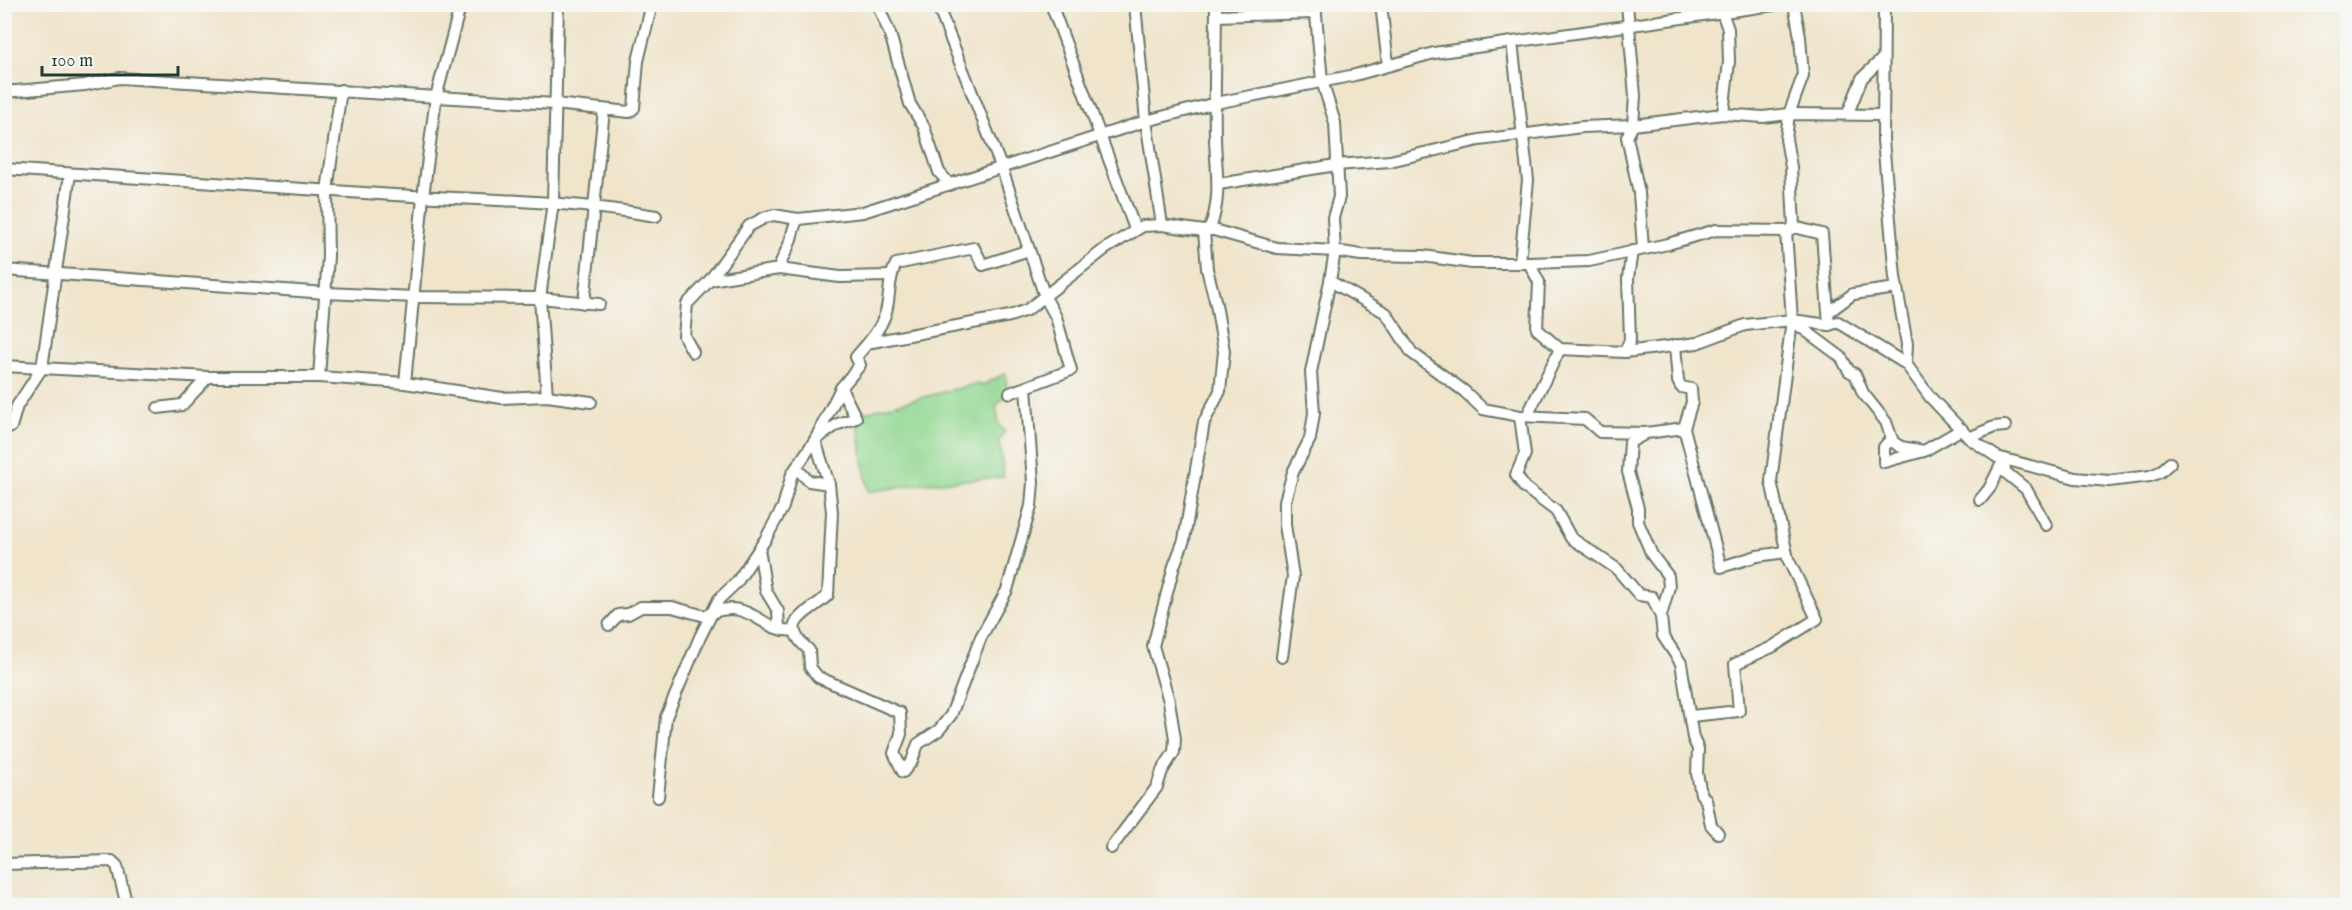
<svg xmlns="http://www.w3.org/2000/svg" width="2352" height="910" font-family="'IM FELL English',serif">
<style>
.green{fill:#93d892;stroke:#598a63;stroke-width:1.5}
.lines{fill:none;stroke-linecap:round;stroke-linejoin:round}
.minor-casing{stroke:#687768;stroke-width:14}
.minor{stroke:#fff;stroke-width:10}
</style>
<rect width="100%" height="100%" fill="#f6f6f2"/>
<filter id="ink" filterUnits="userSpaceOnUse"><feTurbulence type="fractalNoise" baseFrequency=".0167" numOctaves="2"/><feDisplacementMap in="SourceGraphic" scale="12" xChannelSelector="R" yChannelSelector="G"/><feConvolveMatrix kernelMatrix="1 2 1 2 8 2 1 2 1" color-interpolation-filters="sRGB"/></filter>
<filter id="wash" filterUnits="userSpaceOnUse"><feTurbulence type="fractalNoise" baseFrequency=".008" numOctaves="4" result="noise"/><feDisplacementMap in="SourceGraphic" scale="24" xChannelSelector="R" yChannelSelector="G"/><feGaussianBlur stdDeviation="1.35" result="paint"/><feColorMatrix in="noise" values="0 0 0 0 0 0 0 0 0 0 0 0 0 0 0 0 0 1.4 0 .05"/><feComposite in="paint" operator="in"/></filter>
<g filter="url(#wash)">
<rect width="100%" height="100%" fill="#f0e4ca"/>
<polygon class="green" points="1006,373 1007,395 996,406 999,425 1005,431 999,441 1004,477 926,483 868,492 856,414 975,384 983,385"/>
</g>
<g filter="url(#ink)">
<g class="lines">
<defs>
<g id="minor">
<polyline points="937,4 1002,169 1045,297 1056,317 1071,370 1010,393"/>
<polyline points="1051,4 1135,229"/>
<polyline points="1135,4 1146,121 1162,225"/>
<polyline points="1315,4 1322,81 1335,123 1339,197 1333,218 1335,251 1330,281 1386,313 1412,353 1464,391 1483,409 1520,416 1585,419 1600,432 1646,433 1684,428 1692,402 1691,389 1681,387 1678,381 1675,345"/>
<polyline points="1381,4 1388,65"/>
<polyline points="1627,4 1635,96 1633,125 1627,137 1639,193 1643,248"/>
<polyline points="1719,4 1728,29 1729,62 1723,114"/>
<polyline points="1794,4 1800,37 1803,76 1789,114 1786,139 1791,167 1794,227"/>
<polyline points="1884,4 1883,140 1895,277 1907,344 1906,364"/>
<polyline points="879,8 890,34 910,104 924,127 939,172 950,185"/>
<polyline points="1216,16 1315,13"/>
<polyline points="1512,42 1528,180 1520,262"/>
<polyline points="4,92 85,85 119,78 555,104 629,112 634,108 638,61 652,4"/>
<polyline points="1848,113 1862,78 1883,58"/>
<path d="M4,169C134,178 264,187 394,195C484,200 567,200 656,216"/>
<polyline points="1219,184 1336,165 1390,161 1479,140 1582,127 1633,125 1723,114 1763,117 1789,114 1882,115"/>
<path d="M1210,229C1222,195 1216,173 1215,138C1214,94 1216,49 1216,4"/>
<polyline points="1529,263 1539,282 1537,329 1560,349 1625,352 1697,343 1745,325 1792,320 1829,325 1838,322 1906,364 1930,397 1969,438 1997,457 2075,478 2109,481 2150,476 2160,472 2170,463"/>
<polyline points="779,269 840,277 890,276"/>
<polyline points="4,270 326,293 415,297 540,298 599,304"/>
<path d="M710,280L779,269C782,257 787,251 790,242C793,233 793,227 798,219"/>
<polyline points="584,303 604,110"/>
<polyline points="1830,311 1853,294 1897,288"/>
<polyline points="1794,322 1841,357 1849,371 1855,374 1863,393 1886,422 1893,442 1901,447 1924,451 1962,429"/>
<polyline points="872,342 1010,316 1027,310 1105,249 1143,226 1162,225 1204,231 1210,229 1277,248 1335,251 1361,255 1423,256 1472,263 1529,263 1589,261 1668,244 1716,230 1788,231 1794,227 1822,234 1829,325"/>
<polyline points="693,352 684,336 687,304 710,280 749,226 766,217 774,215 798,219 863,212 1146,121 1216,103 1355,75 1434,53 1781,4"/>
<polyline points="1625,352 1630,340 1628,278 1632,251"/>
<polyline points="4,366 208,377 319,377 405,383 502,398 547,396 591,402"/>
<polyline points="319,377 328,257 327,191 341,90"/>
<polyline points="405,383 423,197 436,97 459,11 464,4"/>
<path d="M841,388L856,418L838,424L815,440L829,484L832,512L828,595C809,614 775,621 809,650L810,667L818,677L900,713L901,734L894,753L903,772L912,761L918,744L939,730L951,715L981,637L1007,590L1031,506L1033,482L1026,388"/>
<polyline points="547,396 540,298 553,202 558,4"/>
<polyline points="158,408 182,405 208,377"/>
<polyline points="1520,416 1525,454 1516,475 1524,487 1556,511 1571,538 1617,569 1639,595 1652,597 1661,617 1663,636 1681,663 1693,738 1698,749 1697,773 1701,794 1706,800 1711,825 1718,833"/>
<polyline points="1527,416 1560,349"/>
<polyline points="11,427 17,406 42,368 70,174"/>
<polyline points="1684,428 1721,567 1757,556 1786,552"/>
<polyline points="1890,434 1890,440 1884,447 1884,462 1924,451"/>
<polyline points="1643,435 1630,442 1628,472 1638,508 1638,522 1652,555 1668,576 1669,587 1661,616"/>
<polyline points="1969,438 1994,427 2005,426"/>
<polyline points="2004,459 2005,472 2026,489 2046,525"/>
<polyline points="796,468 809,481 829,484"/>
<polyline points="1980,500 1989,489 2004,459"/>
<polyline points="759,549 766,591 778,611 779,628"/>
<path d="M609,625L618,615L628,614L641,607H672L705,616C750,593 762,635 794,630"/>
<polyline points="1282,657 1293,576 1285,525 1285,501 1293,472 1310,439 1314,413 1311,372 1330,281"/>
<polyline points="1691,716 1739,711 1735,664 1772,647 1817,619 1788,559 1771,481 1792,320 1786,231"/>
<path d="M658,797L666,717L700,637L719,599L737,582L765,540L783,507L792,474L815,440L841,388L860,365L856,357C867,344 879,332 885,315C891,298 887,281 896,264L974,248L983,265L1029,250"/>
<polyline points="1111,848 1157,787 1162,771 1174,752 1175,739 1169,701 1153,646 1174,566 1184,540 1204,422 1220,391 1224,351 1216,304 1207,269 1204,231"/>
<polyline points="4,864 112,861 117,866 127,906"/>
</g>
</defs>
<use href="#minor" class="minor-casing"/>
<use href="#minor" class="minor"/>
</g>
</g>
<rect width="2352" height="910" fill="none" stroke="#f6f6f2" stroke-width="24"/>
<path d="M42 66v9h136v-9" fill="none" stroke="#1f3d34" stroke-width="3"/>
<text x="51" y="66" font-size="18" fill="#1f3d34" stroke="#f6f6f2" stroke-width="4.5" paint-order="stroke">100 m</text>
</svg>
